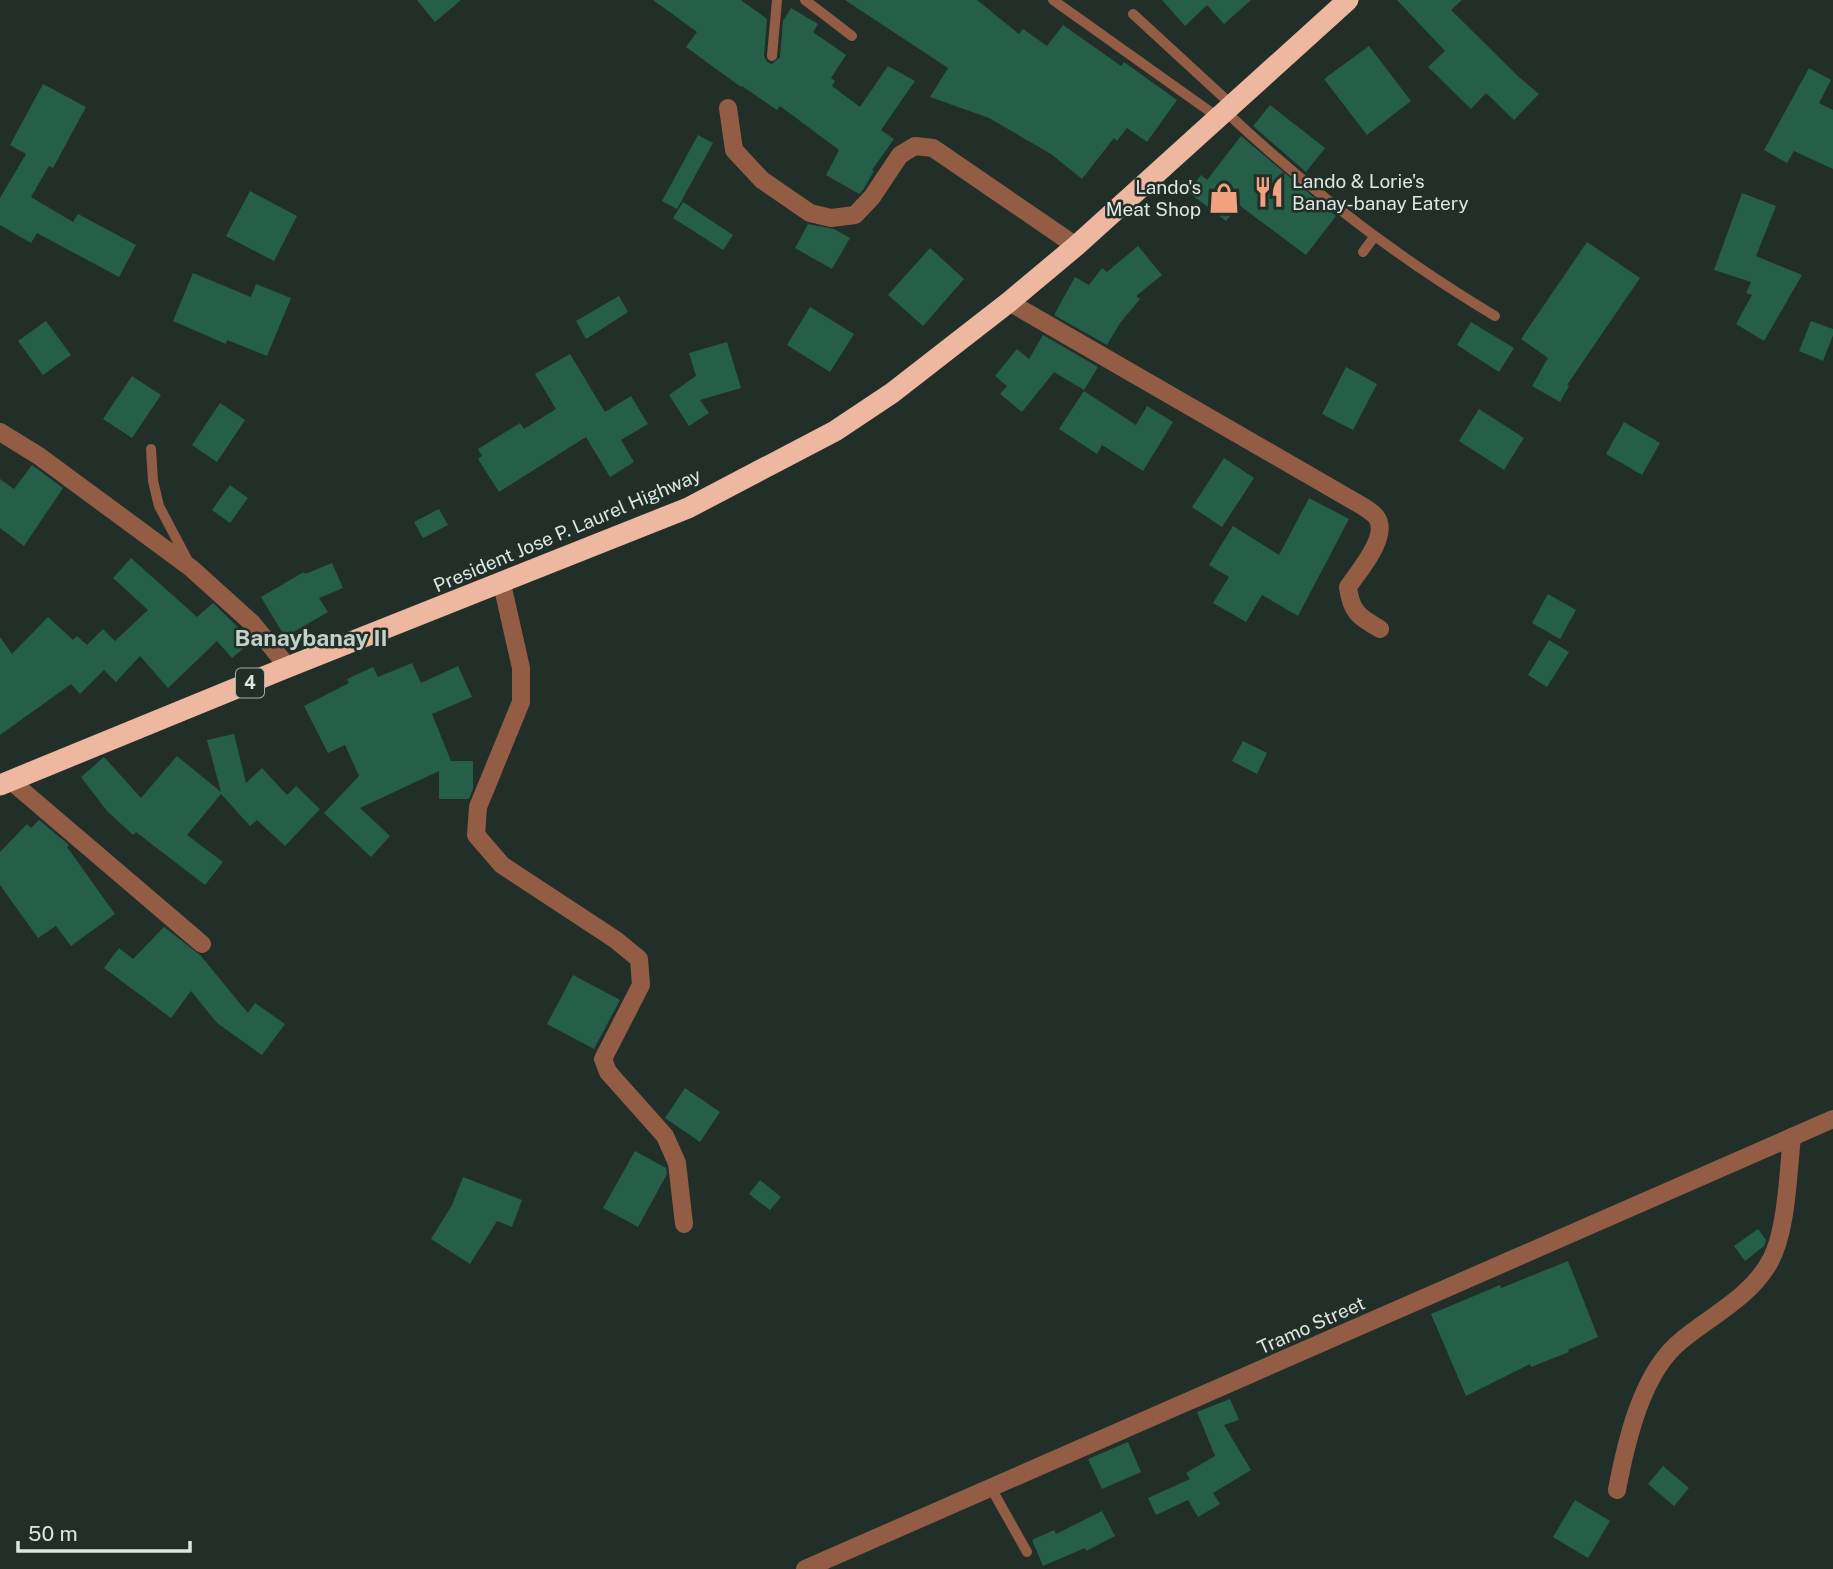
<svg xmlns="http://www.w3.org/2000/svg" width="1833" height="1569" font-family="'Public Sans',sans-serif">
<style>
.building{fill:#255e49}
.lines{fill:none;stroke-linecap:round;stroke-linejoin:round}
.lane{stroke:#935d45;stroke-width:10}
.street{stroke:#935d45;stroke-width:18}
.highway{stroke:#eeb7a0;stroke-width:21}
.labels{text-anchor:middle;stroke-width:5;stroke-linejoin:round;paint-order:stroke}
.shield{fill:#222f29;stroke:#a6afaa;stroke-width:2}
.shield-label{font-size:18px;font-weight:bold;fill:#dee6e2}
.poi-label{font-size:19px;fill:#dee6e2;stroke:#222f29;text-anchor:start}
.street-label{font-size:19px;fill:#dee6e2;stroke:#222f29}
.quarter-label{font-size:23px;font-weight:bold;fill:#c2d2cb;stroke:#222f29}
</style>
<rect width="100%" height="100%" fill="#222f29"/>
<g class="building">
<polygon points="417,0 461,0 435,22"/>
<polygon points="653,0 741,0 767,19 764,56 767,62 772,64 780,57 783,21 791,8 818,24 813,32 846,55 831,78 835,81 832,86 860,107 888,66 915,81 881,130 894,139 872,170 874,171 863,190 859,194 826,175 839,150 780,106 777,110 742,86 741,87 686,47 697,32"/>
<polygon points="845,0 977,0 1019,34 1023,29 1047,46 1063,25 1121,66 1124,62 1177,100 1147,142 1127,128 1117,141 1114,138 1082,179 1051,154 989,118 930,97 948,68"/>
<polygon points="1162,0 1251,0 1224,24 1207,5 1185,26"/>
<polygon points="1397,0 1462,0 1451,10 1520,78 1539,94 1514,120 1486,93 1471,109 1428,67 1445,51"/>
<polygon points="1369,46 1411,101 1367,135 1324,79"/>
<polygon points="1809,68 1831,80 1819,103 1833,110 1833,169 1794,151 1787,163 1764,150"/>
<polygon points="43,84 86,107 53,168 49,166 31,197 73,222 78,214 136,245 119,277 37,233 31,243 0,225 0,198 26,154 10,145"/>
<polygon points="1270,105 1325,148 1306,172 1253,126"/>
<polygon points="698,135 713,143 677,209 662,201"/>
<polygon points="1241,136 1336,216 1306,255 1239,205 1226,221 1188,192 1201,175 1207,180"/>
<polygon points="250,191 297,216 274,261 226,236"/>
<polygon points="1742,193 1776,206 1756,256 1802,275 1764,341 1736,324 1752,295 1746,293 1751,282 1714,270"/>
<polygon points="683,202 733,235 723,250 673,218"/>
<polygon points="808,224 834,229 850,238 832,269 795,248"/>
<polygon points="1587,242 1640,278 1567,385 1569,386 1560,402 1532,386 1548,358 1521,339"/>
<polygon points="1138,246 1162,275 1136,296 1140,299 1120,323 1107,345 1054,315 1075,277 1089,285 1102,268 1107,272"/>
<polygon points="930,248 964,279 923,326 888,295"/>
<polygon points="193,273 251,297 256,284 291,298 267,356 227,340 226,344 173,321"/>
<polygon points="619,296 628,312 586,339 576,321"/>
<polygon points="810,307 854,334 830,372 787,345"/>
<polygon points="46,321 71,355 43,375 18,341"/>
<polygon points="1811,321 1833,329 1833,335 1823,361 1799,351"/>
<polygon points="1471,322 1514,348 1499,372 1457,345"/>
<polygon points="1043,335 1098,367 1084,390 1054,372 1022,412 1000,394 1007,386 995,376 1017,349 1029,359"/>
<polygon points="727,342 741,388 700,400 709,413 689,426 669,395 696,376 689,353"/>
<polygon points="570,354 605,412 631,396 648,424 621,440 634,462 610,477 586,437 499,492 478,459 482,456 478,449 520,423 524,429 556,409 535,374"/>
<polygon points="1346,367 1377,384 1353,430 1322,414"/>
<polygon points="132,376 161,395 132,438 103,419"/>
<polygon points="1084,391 1136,425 1147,406 1173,422 1143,471 1102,445 1097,454 1059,429"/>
<polygon points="220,403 245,420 217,462 192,445"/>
<polygon points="1479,409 1524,438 1504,470 1459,441"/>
<polygon points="1624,422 1660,443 1642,475 1606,454"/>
<polygon points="1224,458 1254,478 1222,527 1192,507"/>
<polygon points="32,465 63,488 24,546 0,528 0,479 14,489"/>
<polygon points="230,485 248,498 230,523 212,510"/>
<polygon points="1309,498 1349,519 1298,616 1262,595 1246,622 1213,603 1229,577 1209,565 1233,526 1279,555"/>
<polygon points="439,509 448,525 423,538 414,522"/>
<polygon points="131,558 197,617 213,603 252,641 232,658 217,641 168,688 140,656 116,682 104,670 80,694 71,684 0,735 0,637 12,654 48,617 73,640 77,636 87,645 103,629 115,641 148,610 113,578"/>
<polygon points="332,563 343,588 319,598 328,612 285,637 261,597 304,572 305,574"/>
<polygon points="1548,594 1576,610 1560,639 1532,623"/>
<polygon points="1549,640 1569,652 1547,687 1528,675"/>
<polygon points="412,663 421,683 458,666 472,697 432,714 451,761 473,761 473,789 469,799 439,799 439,771 360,808 390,836 371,857 324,813 359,776 345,745 328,753 304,706 349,683 347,679 373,667 378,677"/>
<polygon points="234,734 246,783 262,768 287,795 296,786 320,809 285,846 257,820 250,826 221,794 187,835 223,862 205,885 136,832 133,835 107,811 81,777 104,757 141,798 177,756 221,792 207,740"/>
<polygon points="1243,741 1267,753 1257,774 1232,761"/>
<polygon points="39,820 69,845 67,847 115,914 71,946 56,926 38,938 0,885 0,852 27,824 31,828"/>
<polygon points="164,927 200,955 248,1013 255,1003 285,1024 262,1055 217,1023 191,991 171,1018 104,968 119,948 133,959"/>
<polygon points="573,975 620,1000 594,1049 547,1024"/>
<polygon points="685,1088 720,1112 700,1142 665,1118"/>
<polygon points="635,1151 666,1168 667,1174 638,1227 603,1208"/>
<polygon points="463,1177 522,1200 512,1227 497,1221 470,1264 431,1239 452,1205"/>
<polygon points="760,1180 781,1197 770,1210 749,1194"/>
<polygon points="1758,1229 1766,1240 1764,1246 1745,1261 1734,1246"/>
<polygon points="1568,1261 1598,1337 1568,1350 1569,1352 1531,1367 1530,1364 1466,1396 1431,1314 1500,1285 1501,1288"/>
<polygon points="1230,1399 1239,1420 1224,1425 1251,1470 1213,1493 1220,1504 1198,1517 1188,1500 1156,1515 1148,1498 1190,1479 1186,1473 1215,1456 1197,1412"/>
<polygon points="1128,1442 1141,1472 1102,1489 1088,1459"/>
<polygon points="1663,1466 1689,1488 1674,1506 1648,1484"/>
<polygon points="1575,1500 1610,1521 1588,1558 1553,1537"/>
<polygon points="1102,1511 1115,1536 1086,1551 1085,1548 1043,1566 1032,1540 1054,1530 1056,1534"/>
</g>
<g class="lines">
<g class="lane">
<polyline points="805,0 852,36"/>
<polyline points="1053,0 1219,118"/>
<polyline points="1133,14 1233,106"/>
<polyline points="772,56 777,0"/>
<path d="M1226,112C1309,190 1398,258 1495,316"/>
<polyline points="1363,252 1374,237"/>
<polyline points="151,449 153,481 159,506 188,561"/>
<polyline points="991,1488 1027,1552"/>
</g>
<g class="street">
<polyline points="728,108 734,150 762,180 810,213 831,218 855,215 872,197 900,155 915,146 933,148 1076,246"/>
<path d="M1009,302L1364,507C1368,510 1375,514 1377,518C1389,537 1358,572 1348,587C1351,612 1359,617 1380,629"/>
<polyline points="0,432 39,456 191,568 252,623 288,667"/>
<polyline points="502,584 521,668 521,702 478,807 476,835 502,865 616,940 639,959 641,985 603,1059 608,1072 665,1136 677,1163 684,1224"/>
<polyline points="11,781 202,944"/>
<path d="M1617,1490C1626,1442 1642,1371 1682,1340C1711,1316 1750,1297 1769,1263C1787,1233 1788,1172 1792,1137"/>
<polyline points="805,1569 1833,1119"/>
</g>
<polyline class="highway" points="0,785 288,667 688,508 835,431 892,393 1009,302 1076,246 1348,0"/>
</g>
<defs>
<symbol id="restaurant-bare" viewBox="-9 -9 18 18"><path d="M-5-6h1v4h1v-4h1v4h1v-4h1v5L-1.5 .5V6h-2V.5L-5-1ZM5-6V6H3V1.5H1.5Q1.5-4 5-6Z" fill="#f2a17e" stroke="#222f29" stroke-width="2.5" paint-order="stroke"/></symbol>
<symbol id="shop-bare" viewBox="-9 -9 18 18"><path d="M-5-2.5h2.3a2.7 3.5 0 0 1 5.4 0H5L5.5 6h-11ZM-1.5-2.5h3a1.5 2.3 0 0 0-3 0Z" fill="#f2a17e" stroke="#222f29" stroke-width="2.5" paint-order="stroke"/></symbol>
</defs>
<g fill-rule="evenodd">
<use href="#restaurant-bare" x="1247" y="170" width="44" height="44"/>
<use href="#shop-bare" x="1202" y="176" width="44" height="44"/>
</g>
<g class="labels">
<rect class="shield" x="236" y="668.5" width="28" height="29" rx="5"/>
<g class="shield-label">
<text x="250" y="689">4</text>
</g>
<g class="poi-label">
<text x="1292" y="188">Lando &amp; Lorie's<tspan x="1292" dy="22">Banay-banay Eatery</tspan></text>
<text x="1201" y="194" text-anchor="end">Lando's<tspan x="1201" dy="22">Meat Shop</tspan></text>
</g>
<g class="street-label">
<text transform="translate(567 530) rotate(-23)" y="7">President Jose P. Laurel Highway</text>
<text transform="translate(1311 1325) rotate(-24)" y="7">Tramo Street</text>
</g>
<g class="quarter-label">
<text x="311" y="646">Banaybanay II</text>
</g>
</g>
<path d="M18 1541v10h172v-10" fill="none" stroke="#dee6e2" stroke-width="3.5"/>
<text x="28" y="1541" font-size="21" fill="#dee6e2" stroke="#222f29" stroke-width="5" paint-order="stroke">50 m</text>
</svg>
